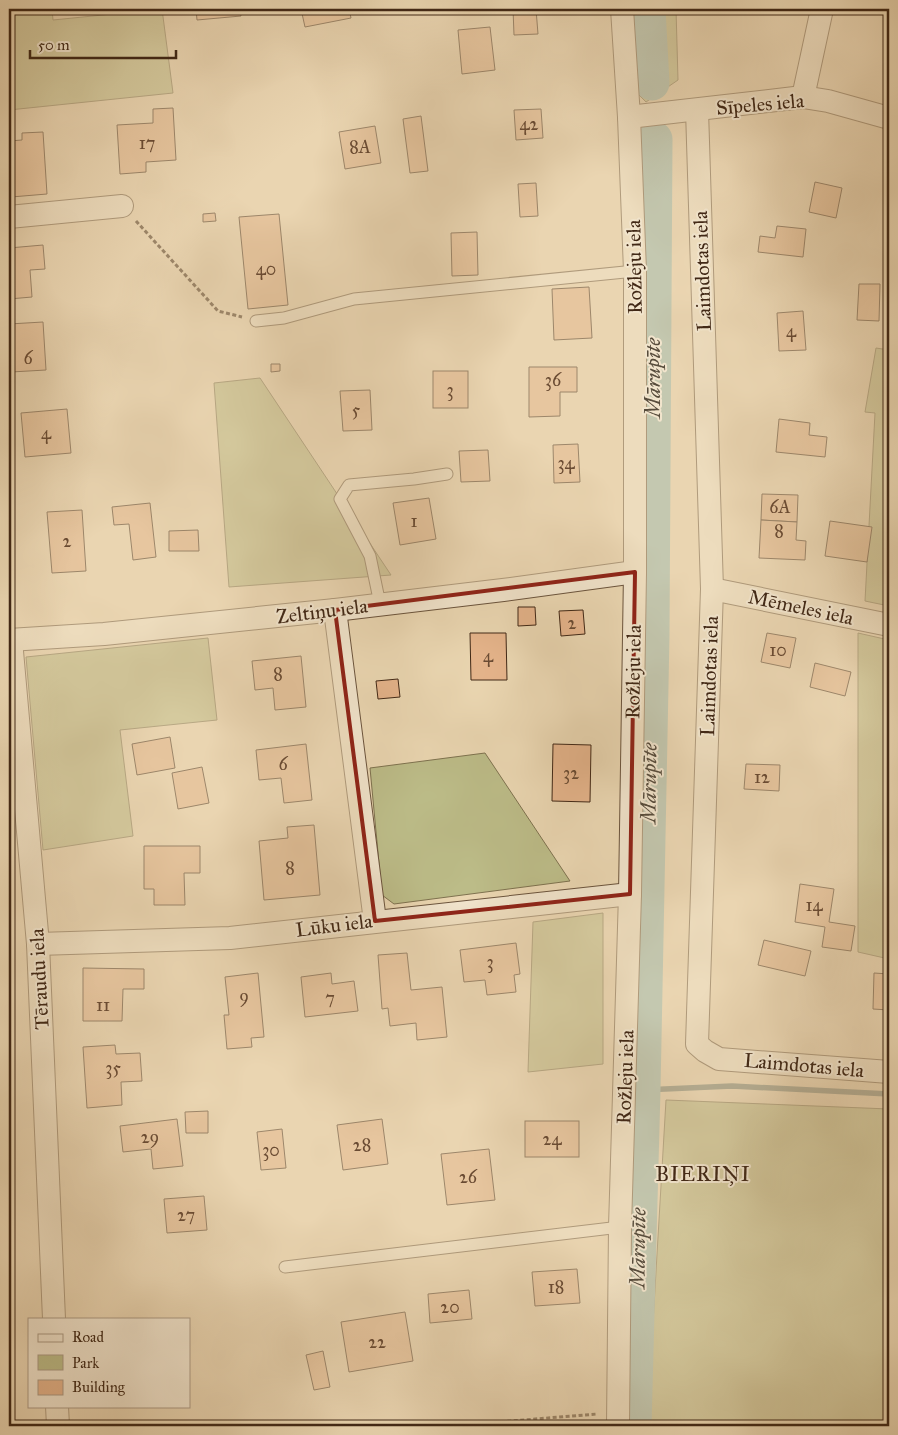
<svg xmlns="http://www.w3.org/2000/svg" width="898" height="1435" font-family="'IM FELL Great Primer',serif">
<style>
.green{fill:#bcbc88;stroke:#7e724f}
.lines{fill:none;stroke-linecap:round;stroke-linejoin:round}
.stream{stroke:#757e72;stroke-width:5.5}
.river{stroke:#98b8b0;stroke-width:35}
.building{fill:#e5b48b;stroke:#412816}
.lane-casing{stroke:#6b543d;stroke-width:13}
.street-casing{stroke:#6b543d;stroke-width:24}
.path{stroke:#412816;stroke-width:3;stroke-dasharray:4 2.5;stroke-linecap:butt}
.lane{stroke:#f1e4cc;stroke-width:11}
.street{stroke:#f1e4cc;stroke-width:22}
.marked{fill:none;stroke:#8f2418;stroke-width:4;stroke-linejoin:round}
.labels{text-anchor:middle;stroke-width:4;stroke-linejoin:round;paint-order:stroke}
.number-label{font-size:18px;fill:#6a4b33}
.street-label{font-size:20px;fill:#412816;stroke:#f1e4cc}
.water-label{font-size:21px;font-style:italic;fill:#574c3c;stroke:#f1e4cc}
.neighbourhood-label{font-size:21px;letter-spacing:1px;fill:#412816;stroke:#f1e4cc}
</style>
<rect width="100%" height="100%" fill="#ead6b1"/>
<filter id="stains"><feTurbulence type="fractalNoise" baseFrequency=".004" numOctaves="4"/><feColorMatrix values="0 0 0 0 .2 0 0 0 0 .09 0 0 0 0 .02 0 0 0 .5 -.17"/></filter>
<radialGradient id="worn" r=".72"><stop offset=".6" stop-color="#630" stop-opacity="0"/><stop offset="1" stop-color="#630" stop-opacity=".3"/></radialGradient>
<g class="green">
<polygon points="9,9 52,9 53,20 162,9 173,93 9,110"/>
<polygon points="633,9 676,9 678,80 646,102 637,93"/>
<polygon points="876,348 889,350 889,606 865,601 875,413 865,412"/>
<polygon points="260,378 391,575 229,587 214,383"/>
<polygon points="858,633 889,640 889,959 858,952"/>
<polygon points="208,638 217,720 120,730 133,836 43,850 26,657"/>
<polygon points="485,753 570,881 394,904 382,895 370,768"/>
<polygon points="603,913 603,1064 528,1072 533,922"/>
<polygon points="666,1100 889,1109 889,1426 647,1426"/>
</g>
<g class="lines">
<polyline class="stream" points="643,1090 732,1086 889,1094"/>
<g class="river">
<polyline points="648,9 652,83"/>
<polyline points="634,1426 643,1090 652,635 655,139"/>
</g>
</g>
<g class="building">
<polygon points="196,9 240,9 241,16 197,20"/>
<polygon points="301,9 349,9 351,18 305,27"/>
<polygon points="513,9 536,9 538,34 514,35"/>
<polygon points="490,27 495,70 462,74 458,30"/>
<polygon points="173,108 176,160 146,162 146,172 120,174 117,125 153,123 153,109"/>
<polygon points="541,109 543,138 516,140 514,110"/>
<polygon points="421,116 428,171 410,173 403,119"/>
<polygon points="375,126 381,163 345,169 339,132"/>
<polygon points="43,132 47,194 11,197 10,182 9,182 9,141 22,140 22,133"/>
<polygon points="815,182 842,188 836,218 809,212"/>
<polygon points="536,183 538,216 520,217 518,184"/>
<polygon points="215,213 216,221 203,222 203,214"/>
<polygon points="279,214 288,305 248,309 239,217"/>
<polygon points="777,226 806,229 803,257 758,252 760,236 775,238"/>
<polygon points="477,232 478,275 452,276 451,233"/>
<polygon points="43,245 45,269 30,270 32,297 9,299 9,248"/>
<polygon points="859,284 880,284 879,321 857,320"/>
<polygon points="589,287 592,338 554,340 552,289"/>
<polygon points="803,311 806,350 779,351 777,313"/>
<polygon points="43,322 46,370 11,372 9,324"/>
<polygon points="271,364 280,364 280,371 271,372"/>
<polygon points="529,367 577,367 577,392 560,392 560,416 529,417"/>
<rect x="433" y="371" width="35" height="37"/>
<polygon points="370,390 372,430 343,431 340,391"/>
<polygon points="67,409 71,453 25,457 21,413"/>
<polygon points="779,419 810,423 809,435 827,437 825,457 776,452"/>
<polygon points="578,444 580,482 554,483 553,445"/>
<polygon points="488,450 490,481 461,482 459,451"/>
<polygon points="762,494 798,495 797,522 761,520"/>
<polygon points="429,498 436,539 400,545 393,503"/>
<polygon points="150,503 156,557 133,560 129,524 114,525 112,507"/>
<polygon points="82,510 86,571 52,573 47,512"/>
<polygon points="761,520 797,522 796,540 806,541 805,560 759,558"/>
<polygon points="830,521 872,527 867,562 825,556"/>
<polygon points="198,530 199,551 169,551 169,531"/>
<polygon points="518,607 535,607 536,625 518,626"/>
<polygon points="583,610 585,634 561,636 559,611"/>
<polygon points="470,633 506,633 507,680 471,680"/>
<polygon points="767,633 796,638 790,668 761,662"/>
<polygon points="301,656 306,707 275,710 273,688 255,690 252,661"/>
<polygon points="815,663 851,672 845,696 810,687"/>
<polygon points="398,679 400,697 378,699 376,681"/>
<polygon points="170,737 175,768 137,775 132,744"/>
<polygon points="306,744 312,800 284,803 281,778 259,780 256,750"/>
<polygon points="553,744 591,745 590,802 552,801"/>
<polygon points="746,764 780,765 779,791 744,789"/>
<polygon points="202,767 209,803 178,809 172,773"/>
<polygon points="314,825 320,895 264,900 259,841 288,838 287,827"/>
<polygon points="144,846 200,846 200,873 184,873 185,905 154,905 154,889 144,889"/>
<polygon points="800,884 834,889 829,922 855,926 851,951 822,947 825,927 795,922"/>
<polygon points="764,940 811,951 805,976 758,965"/>
<polygon points="516,943 520,974 514,975 516,992 487,995 485,980 464,982 460,950"/>
<polygon points="407,953 411,990 442,987 447,1037 417,1040 416,1023 390,1026 388,1008 382,1009 378,955"/>
<polygon points="83,968 144,969 144,989 123,989 122,1021 83,1021"/>
<polygon points="258,973 264,1037 251,1038 252,1047 227,1049 224,1015 229,1015 225,977"/>
<polygon points="331,973 332,984 354,981 358,1011 305,1017 301,977"/>
<polygon points="874,973 889,974 889,1010 873,1009"/>
<polygon points="115,1045 116,1054 140,1053 142,1081 121,1082 122,1105 87,1108 83,1047"/>
<polygon points="208,1111 208,1133 186,1133 185,1112"/>
<polygon points="177,1119 183,1166 153,1169 151,1149 123,1152 120,1126"/>
<polygon points="382,1119 388,1164 343,1170 337,1125"/>
<rect x="525" y="1121" width="54" height="36"/>
<polygon points="282,1129 286,1168 261,1170 257,1132"/>
<polygon points="489,1149 495,1200 447,1205 441,1154"/>
<polygon points="204,1196 207,1230 167,1233 164,1199"/>
<polygon points="577,1269 580,1303 535,1306 532,1272"/>
<polygon points="469,1290 472,1319 430,1323 428,1294"/>
<polygon points="405,1312 413,1361 349,1372 341,1322"/>
<polygon points="323,1351 330,1387 314,1390 306,1355"/>
</g>
<g class="lines">
<defs>
<g id="lane">
<polyline points="256,321 284,318 354,299 635,271"/>
<polyline points="380,604 370,556 340,499 349,485 414,479 447,474"/>
<polyline points="285,1267 620,1227"/>
</g>
<g id="street">
<polyline points="803,97 822,9"/>
<polyline points="697,110 712,589 697,1044 705,1051 719,1059 889,1072"/>
<polyline points="629,117 803,97 828,101 889,118"/>
<polyline points="9,217 122,206"/>
<polyline points="712,589 889,625"/>
<polyline points="335,610 375,921"/>
<polyline points="9,640 104,634 335,610 503,590 635,572"/>
<polyline points="11,640 38,944 54,1319"/>
<polyline points="38,944 230,938 630,894"/>
<polyline points="57,1406 58,1426"/>
<polyline points="618,1426 620,1227 630,894 635,572 635,271 629,117 622,9"/>
</g>
</defs>
<use href="#lane" class="lane-casing"/>
<use href="#street" class="street-casing"/>
<g class="path">
<polyline points="136,221 218,311 242,317"/>
<polyline points="449,1426 597,1414"/>
</g>
<use href="#lane" class="lane"/>
<use href="#street" class="street"/>
</g>
<path d="M0 0H898V1435H0ZM635,572L630,894L375,921L335,610Z" fill="#ead6b1" fill-opacity=".55" fill-rule="evenodd"/>
<path class="marked" d="M635,572L630,894L375,921L335,610Z"/>
<g class="labels">
<g class="number-label">
<text x="529" y="130">42</text>
<text x="147" y="149">17</text>
<text x="360" y="153">8A</text>
<text x="266" y="275">40</text>
<text x="791" y="337">4</text>
<text x="28" y="364">6</text>
<text x="553" y="386">36</text>
<text x="450" y="396">3</text>
<text x="356" y="416">5</text>
<text x="46" y="439">4</text>
<text x="566" y="469">34</text>
<text x="780" y="513">6A</text>
<text x="414" y="527">1</text>
<text x="779" y="537">8</text>
<text x="67" y="547">2</text>
<text x="572" y="629">2</text>
<text x="778" y="656">10</text>
<text x="488" y="662">4</text>
<text x="278" y="680">8</text>
<text x="283" y="770">6</text>
<text x="571" y="779">32</text>
<text x="762" y="783">12</text>
<text x="290" y="874">8</text>
<text x="814" y="911">14</text>
<text x="490" y="968">3</text>
<text x="244" y="1002">9</text>
<text x="330" y="1004">7</text>
<text x="103" y="1011">11</text>
<text x="113" y="1074">35</text>
<text x="150" y="1143">29</text>
<text x="552" y="1145">24</text>
<text x="362" y="1151">28</text>
<text x="271" y="1156">30</text>
<text x="468" y="1183">26</text>
<text x="186" y="1221">27</text>
<text x="556" y="1293">18</text>
<text x="450" y="1313">20</text>
<text x="377" y="1348">22</text>
</g>
<g class="street-label">
<text transform="translate(760 104) rotate(-5)" y="7">Sīpeles iela</text>
<text transform="translate(634 267) rotate(-91)" y="7">Rožleju iela</text>
<text transform="translate(702 271) rotate(-92)" y="7">Laimdotas iela</text>
<text transform="translate(801 607) rotate(12)" y="7">Mēmeles iela</text>
<text transform="translate(322 611) rotate(-7)" y="7">Zeltiņu iela</text>
<text transform="translate(633 672) rotate(-89)" y="7">Rožleju iela</text>
<text transform="translate(709 676) rotate(-88)" y="7">Laimdotas iela</text>
<text transform="translate(334 925) rotate(-7)" y="7">Lūku iela</text>
<text transform="translate(39 979) rotate(-93)" y="7">Tēraudu iela</text>
<text transform="translate(804 1065) rotate(5)" y="7">Laimdotas iela</text>
<text transform="translate(625 1077) rotate(-88)" y="7">Rožleju iela</text>
</g>
<g class="water-label">
<text transform="translate(653 378) rotate(-90)" y="7">Mārupīte</text>
<text transform="translate(649 783) rotate(-89)" y="7">Mārupīte</text>
<text transform="translate(638 1248) rotate(-89)" y="7">Mārupīte</text>
</g>
<g class="neighbourhood-label">
<text x="703" y="1181">BIERIŅI</text>
</g>
</g>
<rect width="898" height="1435" fill="none" stroke="#ead6b1" stroke-width="30"/>
<rect x="10" y="10" width="878" height="1415" fill="none" stroke="#412816" stroke-width="2.5"/>
<rect x="15" y="15" width="868" height="1405" fill="none" stroke="#412816"/>
<rect x="28" y="1318" width="162" height="90" fill="#f1e4cc" stroke="#ab9983"/>
<rect x="38" y="1334" width="25" height="8" fill="#f1e4cc" stroke="#ab9983"/>
<text x="72" y="1342" font-size="15" fill="#412816">Road</text>
<rect x="38" y="1355" width="25" height="15" fill="#bcbc88" stroke="#ab9983"/>
<text x="72" y="1368" font-size="15" fill="#412816">Park</text>
<rect x="38" y="1380" width="25" height="15" fill="#e5b48b" stroke="#ab9983"/>
<text x="72" y="1392" font-size="15" fill="#412816">Building</text>
<path d="M30 50v8h146v-8" fill="none" stroke="#412816" stroke-width="2.5"/>
<text x="38" y="50" font-size="15" fill="#412816" stroke="#f1e4cc" stroke-width="4" paint-order="stroke">50 m</text>
<rect width="100%" height="100%" filter="url(#stains)"/>
<rect width="100%" height="100%" fill="url(#worn)"/>
</svg>
